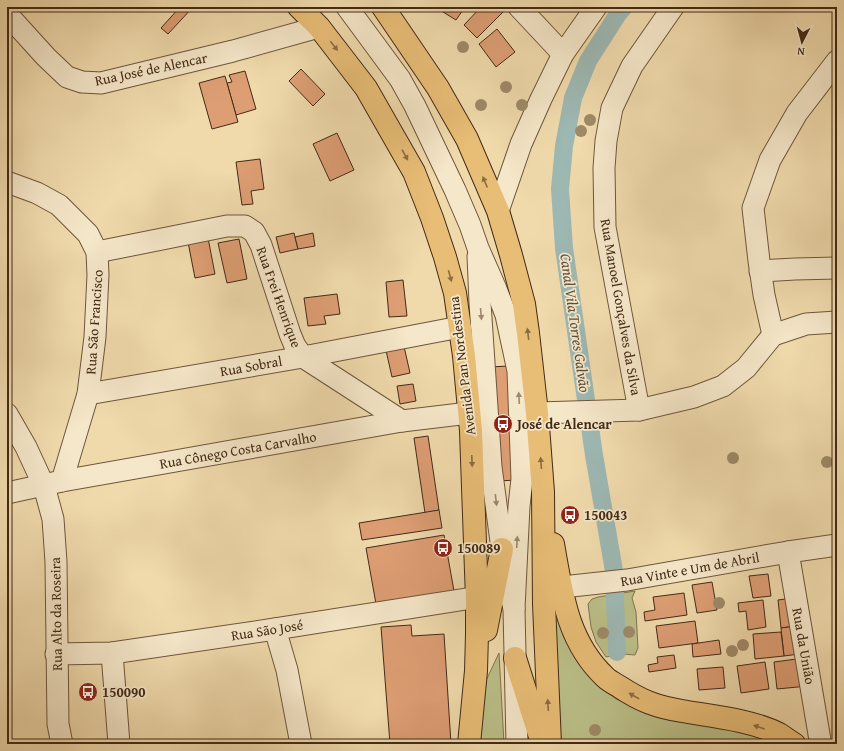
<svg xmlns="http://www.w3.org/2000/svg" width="844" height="751" font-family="'Gentium Book Plus',serif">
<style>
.green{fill:#bbbf88;stroke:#7f7450}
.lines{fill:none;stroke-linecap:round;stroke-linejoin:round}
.canal{stroke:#9db8b3;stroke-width:18}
.building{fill:#de9e74;stroke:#432a17}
.minor-casing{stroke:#6e563c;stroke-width:23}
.highway-casing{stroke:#432a17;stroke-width:24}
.minor{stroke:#f5e7c9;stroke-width:21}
.highway{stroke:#e8bd76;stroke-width:22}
.tree{fill:#9e8a67}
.oneway{fill:#8d6c42}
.oneway2{fill:#9c8870}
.labels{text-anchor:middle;stroke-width:3.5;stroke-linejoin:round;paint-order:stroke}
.street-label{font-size:14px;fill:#432a17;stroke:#f5e7c9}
.poi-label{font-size:14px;font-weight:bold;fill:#432a17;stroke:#f5e7c9;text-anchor:start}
.water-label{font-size:15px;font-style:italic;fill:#5a4e3e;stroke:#f5e7c9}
</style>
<rect width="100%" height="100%" fill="#f0daac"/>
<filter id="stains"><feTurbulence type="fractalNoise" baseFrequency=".005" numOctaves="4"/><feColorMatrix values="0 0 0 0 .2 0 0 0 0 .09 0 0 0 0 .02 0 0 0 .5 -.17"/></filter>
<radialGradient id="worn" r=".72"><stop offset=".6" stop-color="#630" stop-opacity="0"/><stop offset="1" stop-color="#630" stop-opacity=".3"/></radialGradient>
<g class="green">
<polygon points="635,591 632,598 636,612 638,648 635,655 623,654 606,657 596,642 591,627 588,604 592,599 598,597"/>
<polygon points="554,603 594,681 616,699 653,713 712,722 788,744 561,744"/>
<polygon points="499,653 504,744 477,744 483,687"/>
</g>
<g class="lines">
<polyline class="canal" points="617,652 614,571 594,455 564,248 560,189 564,146 573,98 588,61 618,14 624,7"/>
</g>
<g class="building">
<polygon points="180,7 193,7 168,34 161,28"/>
<polygon points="446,7 465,7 456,20 443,12"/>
<polygon points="481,7 508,7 477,38 464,25"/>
<polygon points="497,29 515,52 496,67 479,44"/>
<polygon points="301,69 325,94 313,106 289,81"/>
<polygon points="245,71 256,109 236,115 227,83 232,82 229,75"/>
<polygon points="225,76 238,122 212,129 199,83"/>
<polygon points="337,133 354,170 330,181 313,144"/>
<polygon points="260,159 264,189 251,191 253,204 242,205 236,162"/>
<polygon points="294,233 298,249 280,253 276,237"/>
<polygon points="313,233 315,246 298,249 295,237"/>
<polygon points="208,238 215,274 195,278 188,242"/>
<polygon points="239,239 247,279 227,283 218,243"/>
<polygon points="403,280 407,316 389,317 386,282"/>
<polygon points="337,294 340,314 324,316 326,324 308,326 304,298"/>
<polygon points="403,342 410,373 392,377 385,346"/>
<polygon points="509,366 517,480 497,481 489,367"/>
<polygon points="413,384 416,401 400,404 397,386"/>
<polygon points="428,436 439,510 425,513 414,438"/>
<polygon points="439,510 442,528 362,540 359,523"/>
<polygon points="444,535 454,591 376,604 366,548"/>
<polygon points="768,574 771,596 753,598 749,576"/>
<polygon points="712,582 717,610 697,613 692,585"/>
<polygon points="684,593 687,615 645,621 644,612 655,610 653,597"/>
<polygon points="793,598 796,626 781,628 778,600"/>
<polygon points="763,600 766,627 748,630 746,611 739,612 738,603"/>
<polygon points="695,621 698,643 659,648 656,626"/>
<polygon points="411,625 412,636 444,634 451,744 390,744 381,627"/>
<polygon points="796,626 799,654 784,656 781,628"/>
<polygon points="781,632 784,656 755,659 753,634"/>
<polygon points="719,640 721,654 693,657 692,644"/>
<polygon points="674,655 676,668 649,672 648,665 658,663 657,657"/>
<polygon points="804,658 808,686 777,689 774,662"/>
<polygon points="765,662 769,689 741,693 737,666"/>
<polygon points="723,667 725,688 699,690 697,669"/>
</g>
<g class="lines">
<defs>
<g id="minor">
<polyline points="347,7 400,79 415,106 455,190 470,225 478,248 496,289 506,315 514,352 518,371 522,479 519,506 514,609"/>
<polyline points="519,7 563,54"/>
<polyline points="7,14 46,57 67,77 82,82 101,83 233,51 319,27"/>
<polyline points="7,182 37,193 59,205 88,234 97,252 98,275 95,337 88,394 62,481"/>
<polyline points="498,211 521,144 541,99 563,54 596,7"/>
<polyline points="97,252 227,226 245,226 254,232 261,245 290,334 295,346 303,357 402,421"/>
<polyline points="478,256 480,303 491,467 502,549 505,565"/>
<polyline points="760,271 795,269 837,268"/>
<polyline points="773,335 764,295 759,261 753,208 770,160 797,113 837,61"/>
<polyline points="88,394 303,357 460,327"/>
<polyline points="639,410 605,227 604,168 606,141 612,108 632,66 673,7"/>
<polyline points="537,413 639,410 694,397 723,386 746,368 773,335 806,324 837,322"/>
<polyline points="7,414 26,447 44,486 53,519 56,562 58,724 62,744"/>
<polyline points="7,493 62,481 402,421 469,413"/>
<polyline points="788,552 820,740"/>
<polyline points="544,589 627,580 788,552 837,545"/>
<polyline points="511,596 514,609 517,744"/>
<polyline points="275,629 287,670 301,744"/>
<polyline points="112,653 119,744"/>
<polyline points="56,654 112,653 275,629 466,599 477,599"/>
</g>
<g id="highway">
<polyline points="299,7 319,27 366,88 414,172 432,218 445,257 455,293 464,356 471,431 477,599 477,634 476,671 469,744"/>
<polyline points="383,7 438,88 467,139 498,211 511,255 524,304 528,333 537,413 543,492 544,604 550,744"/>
<path d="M553,544C562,594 567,641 605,677C609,681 615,684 620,687C641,701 657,707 682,711C711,716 752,720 779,734C784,737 789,741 794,744"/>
<polyline points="486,630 502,549"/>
<polyline points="515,658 542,743"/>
</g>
</defs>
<use href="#minor" class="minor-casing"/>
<use href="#highway" class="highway-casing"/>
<use href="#minor" class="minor"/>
<use href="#highway" class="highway"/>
</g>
<g class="tree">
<circle cx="463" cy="47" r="6"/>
<circle cx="506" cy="87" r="6"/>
<circle cx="481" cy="105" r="6"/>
<circle cx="522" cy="105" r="6"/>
<circle cx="590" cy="120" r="6"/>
<circle cx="581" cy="131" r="6"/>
<circle cx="733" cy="458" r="6"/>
<circle cx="827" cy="462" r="6"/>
<circle cx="719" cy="603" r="6"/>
<circle cx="629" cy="632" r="6"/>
<circle cx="603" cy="633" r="6"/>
<circle cx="743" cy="645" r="6"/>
<circle cx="732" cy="651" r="6"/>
<circle cx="595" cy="730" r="6"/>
</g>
<defs><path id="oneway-solid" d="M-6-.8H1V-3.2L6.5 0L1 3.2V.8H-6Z"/></defs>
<g class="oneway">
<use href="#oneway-solid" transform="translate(334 46) rotate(52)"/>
<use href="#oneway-solid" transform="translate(405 155) rotate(61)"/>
<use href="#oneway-solid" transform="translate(485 182) rotate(-113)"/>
<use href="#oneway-solid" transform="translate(450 276) rotate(75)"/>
<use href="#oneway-solid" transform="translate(528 334) rotate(-97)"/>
<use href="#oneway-solid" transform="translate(472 461) rotate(88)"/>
<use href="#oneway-solid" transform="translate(541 463) rotate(-94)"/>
<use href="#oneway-solid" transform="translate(634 696) rotate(-151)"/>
<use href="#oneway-solid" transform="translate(548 705) rotate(-93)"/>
<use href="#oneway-solid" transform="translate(759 727) rotate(-161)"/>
</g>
<g class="oneway2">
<use href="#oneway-solid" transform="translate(481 314) rotate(85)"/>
<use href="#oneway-solid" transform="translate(519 398) rotate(-93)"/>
<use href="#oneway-solid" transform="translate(496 500) rotate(83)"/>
<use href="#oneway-solid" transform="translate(517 542) rotate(-87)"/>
</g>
<defs>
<symbol id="bus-disc" viewBox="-11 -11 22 22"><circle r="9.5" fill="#8f2418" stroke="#f5e7c9"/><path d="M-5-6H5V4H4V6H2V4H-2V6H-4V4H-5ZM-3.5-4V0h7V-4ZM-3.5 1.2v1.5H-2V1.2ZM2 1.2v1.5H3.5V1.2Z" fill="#fff"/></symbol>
</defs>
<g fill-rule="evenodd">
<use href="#bus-disc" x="492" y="413" width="22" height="22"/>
<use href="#bus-disc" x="559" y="504" width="22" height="22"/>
<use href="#bus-disc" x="432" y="537" width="22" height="22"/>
<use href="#bus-disc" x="77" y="681" width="22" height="22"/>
</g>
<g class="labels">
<g class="street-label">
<text transform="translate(151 69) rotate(-12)" y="5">Rua José de Alencar</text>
<text transform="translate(279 297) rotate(70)" y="5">Rua Frei Henrique</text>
<text transform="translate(621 307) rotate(80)" y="5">Rua Manoel Gonçalves da Silva</text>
<text transform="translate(94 322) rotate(-86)" y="5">Rua São Francisco</text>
<text transform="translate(251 366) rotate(-10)" y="5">Rua Sobral</text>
<text transform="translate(462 366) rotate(-97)" y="5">Avenida Pan Nordestina</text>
<text transform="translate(238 450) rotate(-10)" y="5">Rua Cônego Costa Carvalho</text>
<text transform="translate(690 569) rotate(-10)" y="5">Rua Vinte e Um de Abril</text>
<text transform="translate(56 614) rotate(-91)" y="5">Rua Alto da Roseira</text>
<text transform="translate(267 630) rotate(-9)" y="5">Rua São José</text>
<text transform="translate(804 646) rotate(80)" y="5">Rua da União</text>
</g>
<g class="poi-label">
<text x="517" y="429">José de Alencar</text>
<text x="584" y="520">150043</text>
<text x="457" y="553">150089</text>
<text x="102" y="697">150090</text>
</g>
<g class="water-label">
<text transform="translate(575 323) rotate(82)" y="5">Canal Vila Torres Galvão</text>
</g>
</g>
<rect width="844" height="751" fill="none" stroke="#f0daac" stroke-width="24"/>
<rect x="8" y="8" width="828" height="735" fill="none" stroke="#432a17" stroke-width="2"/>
<rect x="12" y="12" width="820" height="727" fill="none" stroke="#432a17"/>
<g transform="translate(802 42) rotate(186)" stroke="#f5e7c9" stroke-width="3" paint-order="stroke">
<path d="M0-3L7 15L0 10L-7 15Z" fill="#432a17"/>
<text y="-6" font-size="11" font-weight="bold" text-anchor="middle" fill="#432a17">N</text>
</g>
<rect width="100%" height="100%" filter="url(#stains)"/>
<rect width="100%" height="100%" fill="url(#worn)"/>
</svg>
